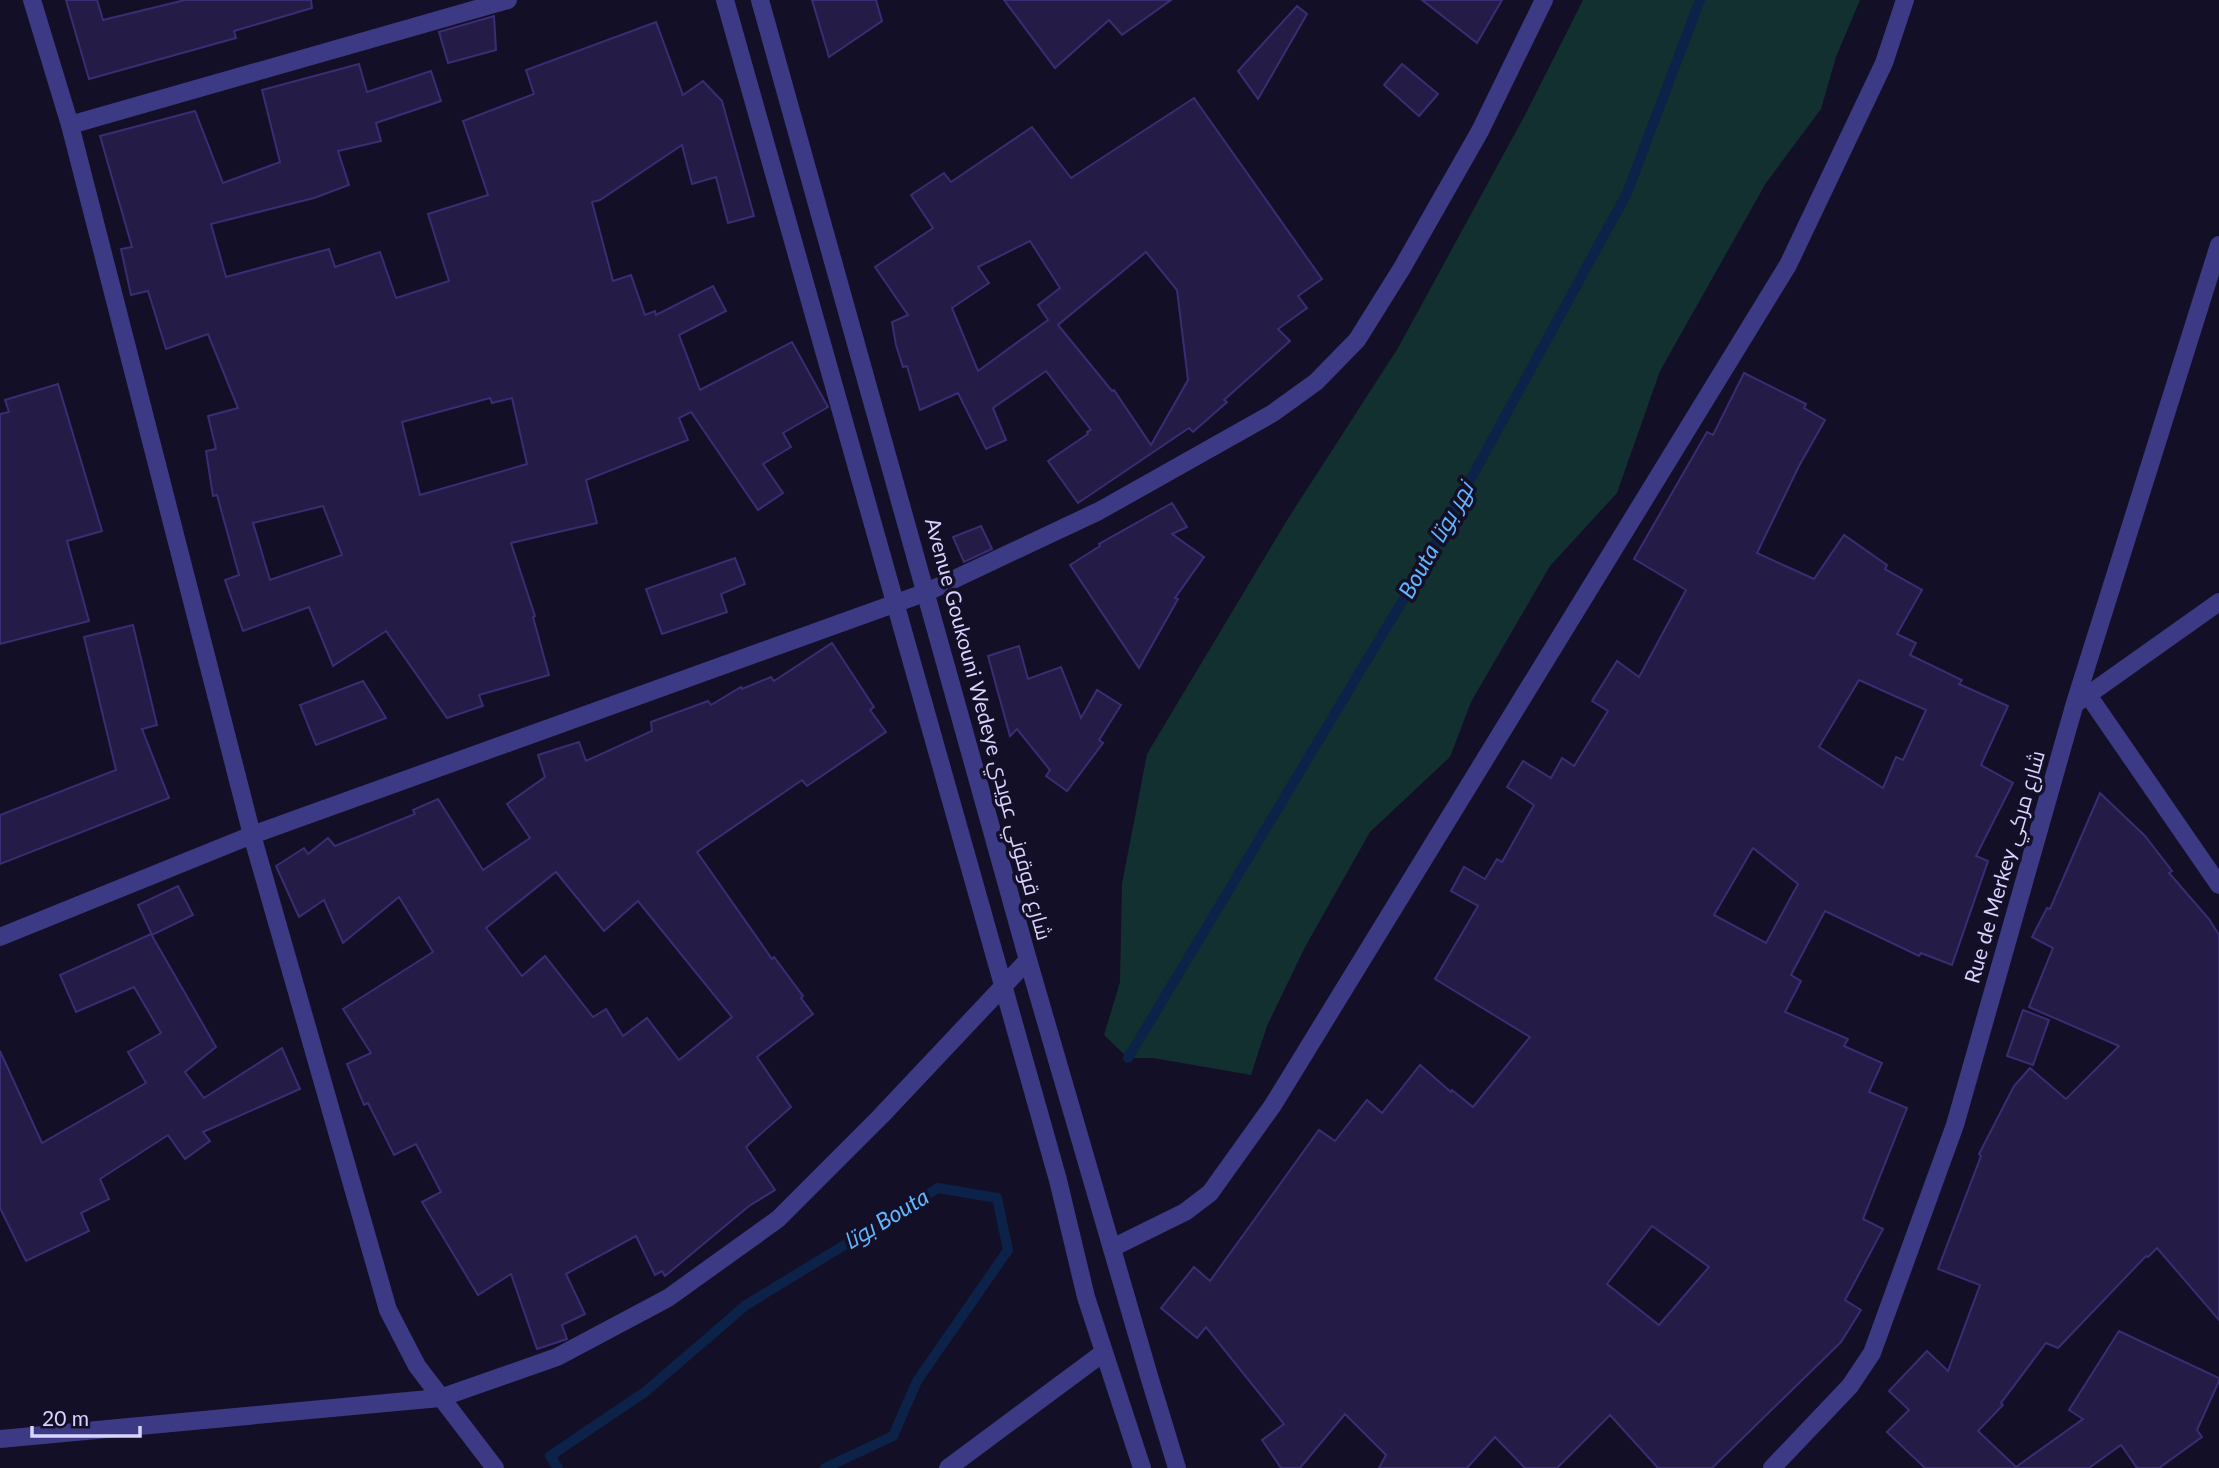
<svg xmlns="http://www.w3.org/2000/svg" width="2219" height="1468" font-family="Lato,Cairo,sans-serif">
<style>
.green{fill:#12302f}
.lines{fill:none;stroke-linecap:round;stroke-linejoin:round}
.stream{stroke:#0c2248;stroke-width:10}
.building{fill:#241b47;stroke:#3b2d73;stroke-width:2;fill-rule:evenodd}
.minor{stroke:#3d3a85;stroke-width:18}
.labels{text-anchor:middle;stroke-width:7;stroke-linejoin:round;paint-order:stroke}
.street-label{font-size:21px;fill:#d9d4ff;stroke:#130f26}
.water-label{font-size:23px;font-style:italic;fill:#62b6ff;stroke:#130f26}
</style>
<rect width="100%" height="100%" fill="#130f26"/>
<polygon class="green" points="1583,0 1860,0 1836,57 1821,109 1766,183 1660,371 1617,493 1550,566 1471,702 1450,757 1370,832 1305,947 1267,1026 1251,1075 1153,1058 1128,1058 1104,1035 1120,982 1122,884 1147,754 1289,517 1398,348 1525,115"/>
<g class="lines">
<g class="stream">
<polyline points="1128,1058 1421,570 1627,193 1700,0"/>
<polyline points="558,1468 550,1456 645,1392 746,1305 938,1188 997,1198 1008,1250 917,1381 893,1436 825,1468"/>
</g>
</g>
<g class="building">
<polygon points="66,0 97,0 103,20 185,0 311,0 312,8 234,31 236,38 89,79"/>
<polygon points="812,0 876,0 882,21 829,57"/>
<polygon points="1004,0 1171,0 1122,35 1109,20 1055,68"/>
<polygon points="1422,0 1502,0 1477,43"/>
<polygon points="1297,6 1307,14 1258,99 1238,71"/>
<polygon points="494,16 496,50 448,63 439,32"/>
<path d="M656,22L683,95L703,81L722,101L754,216L728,223L716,177L692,184L682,145L600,200L592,202L613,281L631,275L645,315L655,311L656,315L713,286L726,311L679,335L700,390L792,342L828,407L783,433L791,447L763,464L783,493L758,510L691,412L679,418L688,440L586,480L597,523L511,543L535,616L533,617L549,675L479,695L483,706L447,718L386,631L333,666L309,607L243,631L225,580L239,575L217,495L213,496L206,451L216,449L208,416L238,408L208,334L166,349L148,291L131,295L121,249L132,247L100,136L195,111L223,183L280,162L262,90L359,64L367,92L431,71L441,101L376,123L381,141L338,151L349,185L314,198L211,224L226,277L329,249L335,267L380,252L396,298L449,281L428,214L488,195L463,121L534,94L526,70ZM490,398L492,403L512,398L527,464L420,495L402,422ZM323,506L342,555L270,580L253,523Z"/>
<polygon points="1402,64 1438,94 1419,116 1384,85"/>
<path d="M1194,98L1322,279L1298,296L1307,308L1278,329L1290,341L1224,400L1227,402L1193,432L1189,428L1078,503L1048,461L1088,434L1087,432L1091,430L1046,371L993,408L1006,440L986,449L958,393L920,410L907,366L903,367L896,345L892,322L908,315L875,267L933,228L911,195L944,173L951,182L1032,127L1071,178ZM1030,241L1060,288L1038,305L1048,320L978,371L952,308L989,283L978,267ZM1146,252L1177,290L1188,380L1151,445L1114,390L1112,391L1058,325Z"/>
<path d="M1744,373L1806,404L1804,408L1825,420L1799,466L1757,553L1814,579L1844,535L1887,565L1885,569L1922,590L1897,634L1916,643L1910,655L1962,680L1959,684L2008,706L1981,765L2013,783L1976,856L1988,861L1952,965L1921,953L1919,956L1825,911L1791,975L1801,981L1785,1012L1848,1039L1844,1046L1882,1063L1869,1092L1907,1108L1863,1219L1883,1229L1845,1300L1861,1310L1841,1342L1712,1468H1658L1610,1415L1557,1468H1525L1495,1437L1467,1468H1379L1386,1455L1345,1414L1300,1468H1281L1262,1440L1284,1424L1206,1327L1197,1338L1161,1308L1194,1267L1210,1281L1319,1130L1335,1141L1367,1100L1382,1113L1420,1065L1451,1092L1452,1090L1473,1107L1530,1037L1435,979L1478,906L1451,891L1464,867L1485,879L1497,859L1502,862L1534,805L1507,787L1523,761L1551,778L1562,758L1574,766L1608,711L1592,701L1617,661L1639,677L1686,590L1634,559L1707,432L1713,435ZM1859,680L1926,710L1903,760L1896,757L1883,788L1819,747ZM1753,848L1798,884L1766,943L1714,915ZM1652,1226L1709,1267L1659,1325L1607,1284Z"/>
<polygon points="58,384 102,531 67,541 89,621 0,644 0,414 9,412 5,400"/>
<polygon points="1172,503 1187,527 1172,534 1204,557 1175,598 1178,599 1139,668 1070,565 1100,546 1099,544"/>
<polygon points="981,526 992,549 964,562 953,537"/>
<polygon points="735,558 745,584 721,594 727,612 662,634 646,589"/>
<polygon points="133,625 157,725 142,729 169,798 0,864 0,815 116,770 84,637"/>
<path d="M832,643L874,707L870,710L886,732L807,786L802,780L697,852L772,959L774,957L803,996L801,998L813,1014L757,1057L791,1107L746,1147L775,1190L749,1206L665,1276L662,1271L655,1275L636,1236L566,1274L585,1314L562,1325L567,1339L537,1349L511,1274L478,1295L422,1202L441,1192L416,1144L394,1155L368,1103L364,1105L347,1064L371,1053L343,1009L433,952L399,897L343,943L324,900L299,917L276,866L304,848L308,854L328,838L335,846L415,814L413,810L438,799L483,870L530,838L507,804L545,777L538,755L579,742L586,761L652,731L651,722L708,701L711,705L741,687L742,689L771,677L774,681ZM556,872L604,931L638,901L732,1017L679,1060L647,1018L623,1036L606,1009L593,1017L545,956L522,976L486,928Z"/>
<polygon points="1019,646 1028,679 1061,667 1081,718 1097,690 1121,705 1099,740 1103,743 1067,791 1046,776 1050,770 1017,729 1010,736 988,656"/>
<polygon points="363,681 386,718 316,745 300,705"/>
<polygon points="2100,793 2145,836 2172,871 2169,873 2209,919 2219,935 2219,1320 2157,1248 2148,1257 2146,1256 2058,1348 2046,1343 2001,1403 2003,1405 1978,1431 2016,1467 2083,1419 2069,1410 2119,1331 2219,1378 2219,1381 2197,1430 2202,1437 2159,1468 2137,1468 2121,1445 2089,1468 1925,1468 1887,1432 1909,1410 1889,1391 1927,1351 1948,1371 1980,1285 1938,1269 1981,1156 1979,1154 2014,1086 2030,1068 2066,1099 2119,1046 2029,1007 2053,948 2032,937 2047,908 2050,909"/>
<polygon points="178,886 193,915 152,935 138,905"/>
<polygon points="151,934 216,1047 185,1072 204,1098 282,1048 300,1089 203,1132 210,1141 185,1159 168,1135 100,1179 109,1199 81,1213 89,1231 26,1261 0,1208 0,1051 42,1143 146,1083 128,1052 161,1033 134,987 76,1012 60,975"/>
<polygon points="2023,1010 2049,1020 2033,1065 2007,1056"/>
</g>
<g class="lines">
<g class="minor">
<polyline points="32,0 70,125 252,835 388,1310 417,1366 495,1468"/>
<polyline points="725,0 1058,1180 1086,1297 1142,1468"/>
<polyline points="760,0 1028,960 1149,1376 1177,1468"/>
<polyline points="70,125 508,0"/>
<polyline points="2088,695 2219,885"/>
<polyline points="2078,702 2219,602"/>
<polyline points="0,937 252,835 927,592 1099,511 1273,413 1316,382 1357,340 1402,268 1480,131 1544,0"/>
<polyline points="1112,1248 1185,1212 1210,1193 1273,1105 1788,265 1884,63 1905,0"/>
<polyline points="0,1439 440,1398 557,1357 668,1298 778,1219 881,1116 1028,960"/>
<polyline points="948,1468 1103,1353"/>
<polyline points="1772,1468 1850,1386 1872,1353 1955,1125 2075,703 2219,245"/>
</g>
</g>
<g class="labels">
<g class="street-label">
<text transform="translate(988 729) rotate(75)" y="7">Avenue Goukouni Wedeye شارع قوقوني عويدي</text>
<text transform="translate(2005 867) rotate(-74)" y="7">Rue de Merkey شارع مركي</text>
</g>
<g class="water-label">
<text transform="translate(1436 540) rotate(-61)" y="8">Bouta نهر بوتا</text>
<text transform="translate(886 1219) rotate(-31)" y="8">بوتا Bouta</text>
</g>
</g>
<path d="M32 1426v10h108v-10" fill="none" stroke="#d9d4ff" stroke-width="3.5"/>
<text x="42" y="1426" font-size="21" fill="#d9d4ff" stroke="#130f26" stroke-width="5" paint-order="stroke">20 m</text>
</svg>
